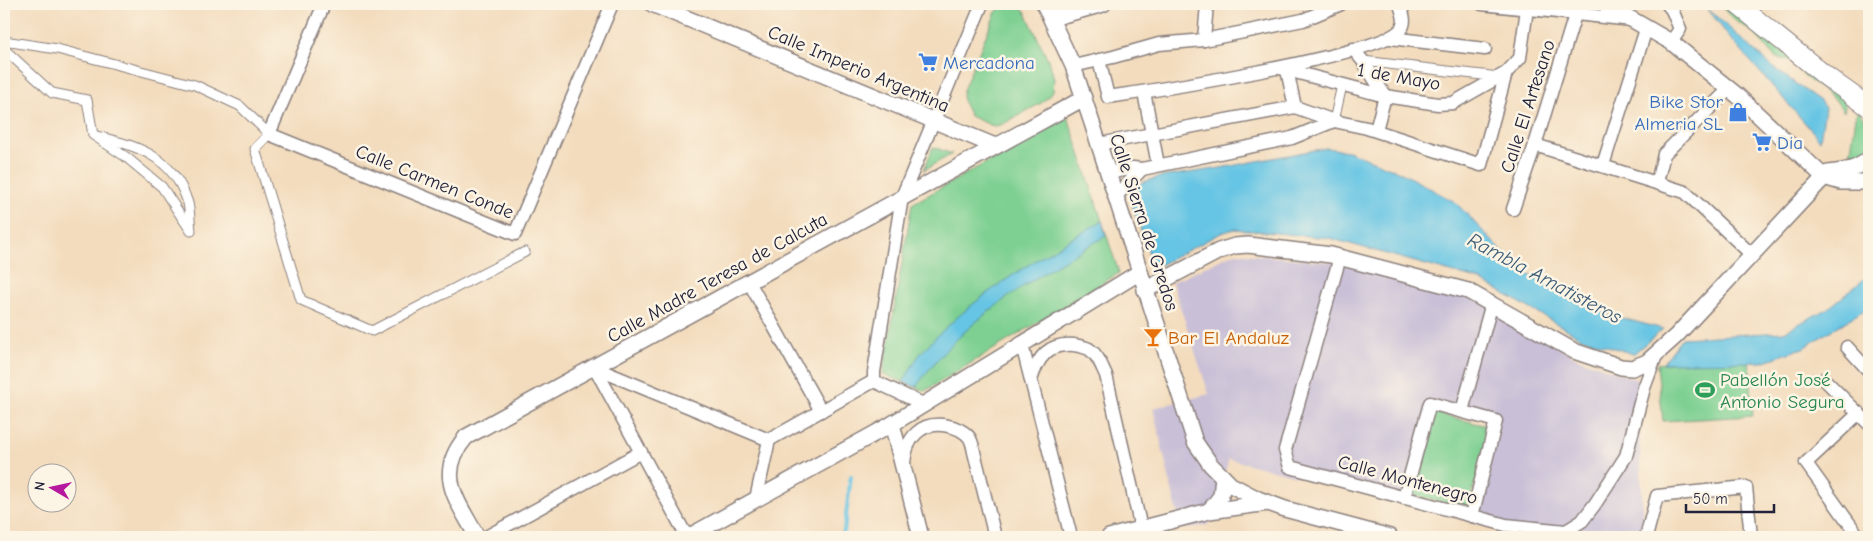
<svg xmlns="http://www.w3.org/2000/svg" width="1873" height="541" font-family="'Comic Neue',sans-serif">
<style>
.industrial{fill:#c9bfd7}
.green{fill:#7ed092;stroke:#507966}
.water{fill:#66c5e4;stroke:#447490}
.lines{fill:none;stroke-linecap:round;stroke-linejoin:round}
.stream{stroke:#66c5e4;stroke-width:4}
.pedestrian-casing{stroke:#8a7f7c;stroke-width:11}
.minor-casing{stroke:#8a7f7c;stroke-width:15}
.tertiary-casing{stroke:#8a7f7c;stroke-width:18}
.primary-casing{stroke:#8a7f7c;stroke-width:21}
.pedestrian{stroke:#fff;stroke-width:9}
.minor{stroke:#fff;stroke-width:12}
.tertiary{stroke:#fff;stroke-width:15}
.primary{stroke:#fff;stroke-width:19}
.labels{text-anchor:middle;stroke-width:5;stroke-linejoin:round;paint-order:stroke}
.shop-label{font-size:19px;fill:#366cbe;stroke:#fcf5e5;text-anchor:start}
.street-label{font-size:19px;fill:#22223b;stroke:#fcf5e5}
.food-label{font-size:19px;fill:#c56008;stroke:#fcf5e5;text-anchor:start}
.leisure-label{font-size:19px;fill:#27864d;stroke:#fcf5e5;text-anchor:start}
.water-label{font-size:20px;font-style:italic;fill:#3a5b76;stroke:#fcf5e5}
</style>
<rect width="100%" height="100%" fill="#fcf5e5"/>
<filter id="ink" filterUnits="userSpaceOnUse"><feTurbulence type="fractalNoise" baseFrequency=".02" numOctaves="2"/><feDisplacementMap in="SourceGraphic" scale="10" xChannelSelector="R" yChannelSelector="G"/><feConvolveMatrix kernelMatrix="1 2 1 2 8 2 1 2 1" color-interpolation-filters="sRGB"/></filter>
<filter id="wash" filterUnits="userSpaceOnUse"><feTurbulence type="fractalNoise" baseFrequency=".0096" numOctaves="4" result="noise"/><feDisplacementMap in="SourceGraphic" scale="20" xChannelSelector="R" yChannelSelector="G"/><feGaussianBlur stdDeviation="1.12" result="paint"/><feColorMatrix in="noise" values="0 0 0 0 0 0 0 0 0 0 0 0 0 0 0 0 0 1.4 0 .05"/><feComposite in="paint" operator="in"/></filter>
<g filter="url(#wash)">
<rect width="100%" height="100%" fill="#f3dcbd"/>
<polygon class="industrial" points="1235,253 1349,264 1472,297 1577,358 1637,380 1643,522 1640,537 1581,537 1470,523 1494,419 1429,399 1403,503 1229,459 1208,525 1181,529 1153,408 1209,394 1172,282"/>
<g class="green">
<polygon points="1005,4 1019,7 1025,11 1050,64 1054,79 1053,91 1043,102 1003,124 996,126 990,125 970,116 964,104 962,96 963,90 996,12"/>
<polygon points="1719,4 1725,4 1753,29 1846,98 1844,112 1834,98 1810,81 1789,60 1776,58 1754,33 1733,19"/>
<path d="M1857,110C1863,114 1865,120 1868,127C1873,152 1862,160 1840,164C1835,165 1830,166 1824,166L1837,159L1850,157Z"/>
<polygon points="1068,117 1119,273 925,391 883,374 912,204"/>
<polygon points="933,147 952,154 924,170"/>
<polygon points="1749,355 1753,416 1663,421 1657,364"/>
<polygon points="1432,412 1490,427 1468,509 1410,494"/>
</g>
<g class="water">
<polygon points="1707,8 1775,69 1820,101 1825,108 1820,140 1729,37"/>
<polygon points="1326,148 1348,151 1400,172 1455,202 1518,268 1565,296 1610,315 1663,329 1633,354 1580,337 1480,280 1329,238 1234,229 1221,233 1154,268 1129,196 1140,183 1160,177 1215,169"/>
<path d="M1102,221L1106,236C1036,276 963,319 916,387L903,382C909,373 914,361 921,353C972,296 1036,259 1102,221Z"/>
<polygon points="1869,275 1869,307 1803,348 1762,362 1663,363 1682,338 1784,332 1830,307"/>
</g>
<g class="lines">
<polyline class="stream" points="841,537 844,531 851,476"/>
</g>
</g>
<g filter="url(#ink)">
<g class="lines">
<defs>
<g id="pedestrian">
<polyline points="4,41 57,49 195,85 240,106 269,134 255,149 301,300 372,331 525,252"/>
<path d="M4,49L52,93L87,100L93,135L126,157L162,187L191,231C190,222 190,212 188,203C173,155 137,146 93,135"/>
<polyline points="1363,61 1499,77"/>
<polyline points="1334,121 1342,85"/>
</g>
<g id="minor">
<polyline points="324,4 269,134 515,234 612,4"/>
<polyline points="1482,4 1632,20"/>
<polyline points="1667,4 1672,10 1680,29 1671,42"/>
<polyline points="1390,38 1485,49"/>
<polyline points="1204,40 1207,4"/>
<polyline points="1353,49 1363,61 1385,96 1376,130"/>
<path d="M1099,60L1108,97C1150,91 1384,55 1401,29C1407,21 1402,13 1400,4"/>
<polyline points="1073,66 1113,57 1159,44 1204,40 1303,20 1341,4"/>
<polyline points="1280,68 1385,96 1438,104 1453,103 1506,73"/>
<polyline points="1287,70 1295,107"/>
<polyline points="1144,92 1158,165"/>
<polyline points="1099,144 1295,107 1334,121"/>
<polyline points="1535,145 1685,192 1751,254"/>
<polyline points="1603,165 1646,29"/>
<polyline points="1108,173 1133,168 1142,169 1292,138 1334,121 1367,128 1481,165 1506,73 1520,58 1527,9"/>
<polyline points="1657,182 1664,154 1729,89"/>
<polyline points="1116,196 1142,169"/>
<polyline points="1513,209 1535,145 1575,15"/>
<polyline points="1340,257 1285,450 1290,467 1506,525 1566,531 1582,521 1595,504 1626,456 1644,388 1657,353"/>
<polyline points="749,282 821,411"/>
<polyline points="1022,345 1071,537"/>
<polyline points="1847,347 1869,371"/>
<polyline points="595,368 687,537"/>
<polyline points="595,368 769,440"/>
<polyline points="1824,379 1869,424"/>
<path d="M1031,380C1038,357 1048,343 1074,345C1079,346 1085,347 1089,349C1098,355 1101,365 1106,375L1143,537"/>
<polyline points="874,381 874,372 902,197 982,4"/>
<polyline points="1462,411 1492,303"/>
<path d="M904,463C906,438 921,420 948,426C955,427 964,431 969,437C972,441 973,447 974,452L995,537"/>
<polyline points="1404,498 1430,403 1496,421 1472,516"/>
<polyline points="756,499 769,440 874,381 925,405"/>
<polyline points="486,537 641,452"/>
<polyline points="1646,537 1657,496 1746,487 1751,537"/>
<polyline points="1859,537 1806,463 1859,413"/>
</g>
<g id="tertiary">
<polyline points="652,4 995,146"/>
<polyline points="1044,4 1073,66 1092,123 1195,442 1211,465 1231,485 1258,499 1285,509 1390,537"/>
<polyline points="1605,4 1671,42 1738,96 1824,177 1841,182 1869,182"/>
<polyline points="1052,18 1103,4"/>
<path d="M1145,290L1219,251L1235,246L1248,245L1331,255L1468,291L1574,351L1621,367L1632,368L1647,362L1676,336L1828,173C1844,171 1856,170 1869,159"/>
<polyline points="892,424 921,537"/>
<polyline points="1223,477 1221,496 1209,511 1268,503"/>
<path d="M477,537C458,501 434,475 466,437L1084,98"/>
<polyline points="688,537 892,424 1140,272"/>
<polyline points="1109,537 1209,511"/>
<polyline points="1868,537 1869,536"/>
</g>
<polyline id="primary" points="1737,4 1827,77 1869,107"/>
</defs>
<use href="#pedestrian" class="pedestrian-casing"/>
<use href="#minor" class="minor-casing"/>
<use href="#tertiary" class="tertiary-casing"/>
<use href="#primary" class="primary-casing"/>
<use href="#pedestrian" class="pedestrian"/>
<use href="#minor" class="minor"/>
<use href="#tertiary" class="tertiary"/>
<use href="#primary" class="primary"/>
</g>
</g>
<defs>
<symbol id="supermarket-bare" viewBox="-9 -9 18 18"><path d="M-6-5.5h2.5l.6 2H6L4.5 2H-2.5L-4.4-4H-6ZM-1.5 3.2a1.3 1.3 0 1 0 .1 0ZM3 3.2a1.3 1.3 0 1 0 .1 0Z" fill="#3f7fe0" stroke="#fcf5e5" stroke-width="2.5" paint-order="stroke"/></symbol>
<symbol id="shop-bare" viewBox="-9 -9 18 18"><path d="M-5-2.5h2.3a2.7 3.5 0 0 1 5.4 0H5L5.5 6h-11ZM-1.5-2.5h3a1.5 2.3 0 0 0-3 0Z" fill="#3f7fe0" stroke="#fcf5e5" stroke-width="2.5" paint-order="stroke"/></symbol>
<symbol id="bar-bare" viewBox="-9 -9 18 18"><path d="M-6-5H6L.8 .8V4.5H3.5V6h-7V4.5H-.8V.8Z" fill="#e8710a" stroke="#fcf5e5" stroke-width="2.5" paint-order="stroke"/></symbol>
<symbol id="stadium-bare" viewBox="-9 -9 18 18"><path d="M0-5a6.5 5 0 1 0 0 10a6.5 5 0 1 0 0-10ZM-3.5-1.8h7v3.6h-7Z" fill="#2e9e5b" stroke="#fcf5e5" stroke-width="2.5" paint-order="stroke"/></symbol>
</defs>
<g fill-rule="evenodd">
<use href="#supermarket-bare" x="914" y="48" width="28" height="28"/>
<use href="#shop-bare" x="1724" y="98" width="28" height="28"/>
<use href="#supermarket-bare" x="1748" y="128" width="28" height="28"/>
<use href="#bar-bare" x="1139" y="323" width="28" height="28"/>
<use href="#stadium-bare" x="1691" y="376" width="28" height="28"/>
</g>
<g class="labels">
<g class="shop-label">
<text x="943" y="69">Mercadona</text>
<text x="1723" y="108" text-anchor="end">Bike Stor<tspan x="1723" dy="22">Almeria SL</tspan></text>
<text x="1777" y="149">Dia</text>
</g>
<g class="street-label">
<text transform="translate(859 68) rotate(23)" y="7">Calle Imperio Argentina</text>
<text transform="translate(1399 76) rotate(10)" y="7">1 de Mayo</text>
<text transform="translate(1527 106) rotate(-72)" y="7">Calle El Artesano</text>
<text transform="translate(435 181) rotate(22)" y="7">Calle Carmen Conde</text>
<text transform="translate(1145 222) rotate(72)" y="7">Calle Sierra de Gredos</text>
<text transform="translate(717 277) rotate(-29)" y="7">Calle Madre Teresa de Calcuta</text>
<text transform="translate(1408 479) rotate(15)" y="7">Calle Montenegro</text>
</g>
<g class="food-label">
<text x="1168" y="344">Bar El Andaluz</text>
</g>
<g class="leisure-label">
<text x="1720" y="386">Pabellón José<tspan x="1720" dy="22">Antonio Segura</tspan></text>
</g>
<g class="water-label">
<text transform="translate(1545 278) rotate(28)" y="7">Rambla Amatisteros</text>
</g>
</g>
<rect width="1873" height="541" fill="none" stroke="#fcf5e5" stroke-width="20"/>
<g transform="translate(52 488) rotate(279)"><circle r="24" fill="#fcf5e5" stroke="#a5a1a1"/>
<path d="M0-4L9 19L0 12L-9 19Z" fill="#b5179e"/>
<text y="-8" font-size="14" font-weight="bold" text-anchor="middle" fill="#22223b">N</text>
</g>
<path d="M1686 504v8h88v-8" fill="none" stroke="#22223b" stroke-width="2.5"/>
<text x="1693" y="504" font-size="15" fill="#22223b" stroke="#fcf5e5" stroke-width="4" paint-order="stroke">50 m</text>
</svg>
